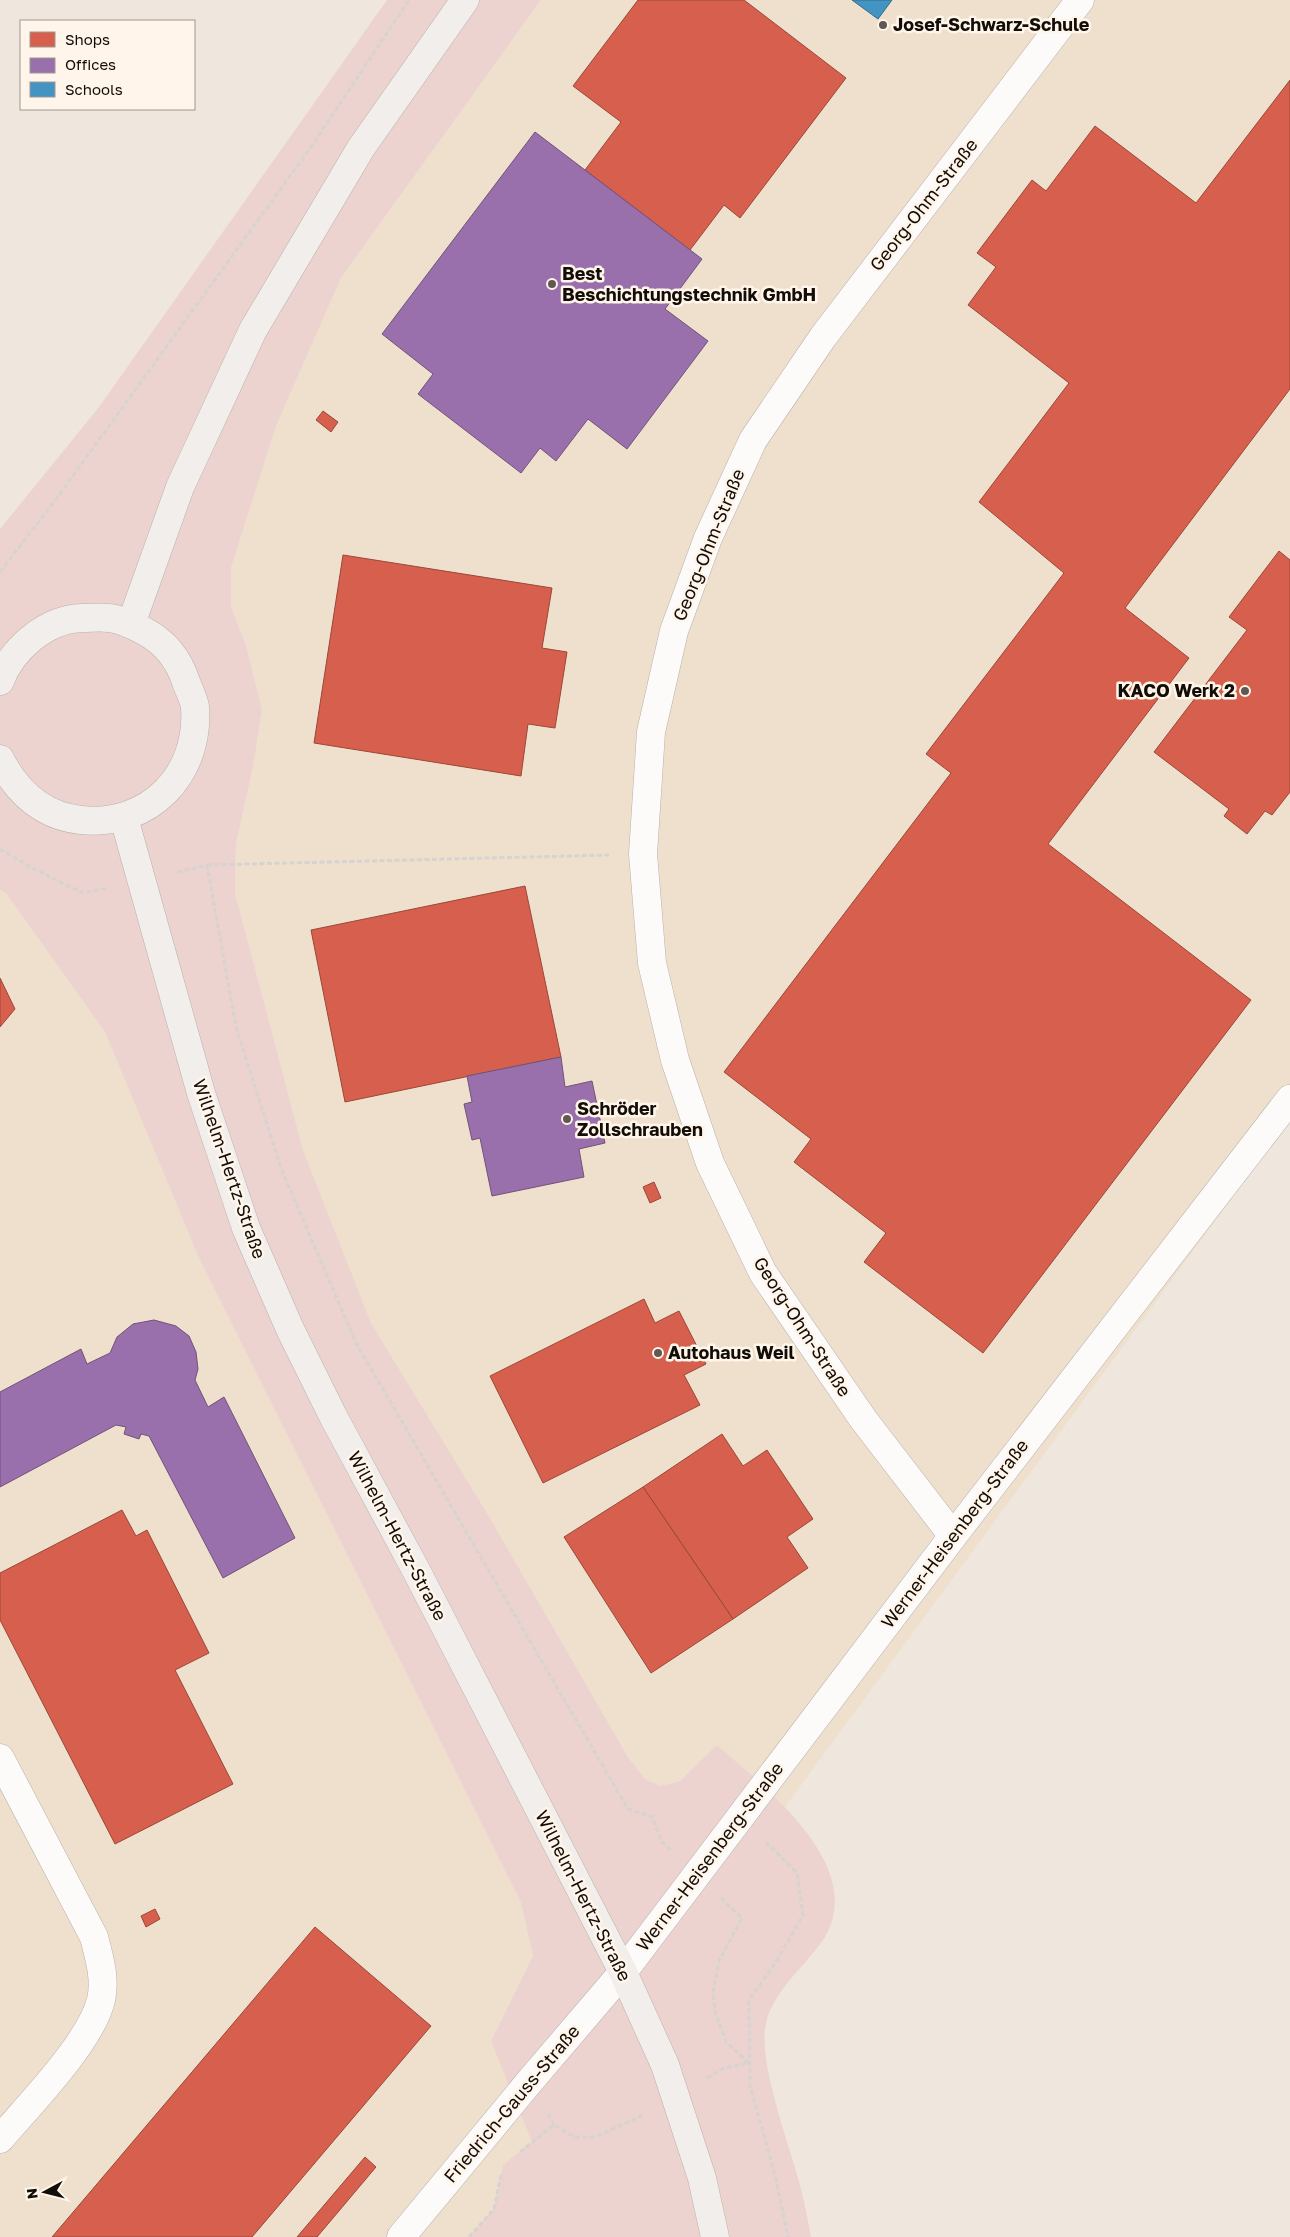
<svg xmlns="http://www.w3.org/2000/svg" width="1290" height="2237" font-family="'Golos Text',sans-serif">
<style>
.built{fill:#efe0ce}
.green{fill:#edd3cf}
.shops{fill:#d6604d;stroke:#9b4738}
.offices{fill:#9970ab;stroke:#70527a}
.schools{fill:#4393c3;stroke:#346b8b}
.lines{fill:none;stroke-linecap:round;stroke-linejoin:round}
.minor-casing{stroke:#b8b1aa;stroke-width:29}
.secondary-casing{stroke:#b8b1aa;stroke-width:29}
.path{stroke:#d6d3d0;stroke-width:3;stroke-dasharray:5 2.5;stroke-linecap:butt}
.minor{stroke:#fdfbfa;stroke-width:28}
.secondary{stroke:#f2eeeb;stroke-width:28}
.poi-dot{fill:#5f5952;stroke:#fff5ea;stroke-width:2}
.labels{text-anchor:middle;stroke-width:5;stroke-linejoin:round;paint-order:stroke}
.poi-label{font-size:18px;font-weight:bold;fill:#120d07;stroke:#fff5ea;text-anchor:start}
.street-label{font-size:18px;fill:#120d07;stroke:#fff5ea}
</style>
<rect width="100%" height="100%" fill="#efe6dd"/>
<g class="built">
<polygon points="541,0 1290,0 1290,1119 785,1807 717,1746 679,1781 660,1786 645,1779 628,1757 490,1518 371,1323 303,1150 235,893 236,844 253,767 262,710 246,645 231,607 231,568 276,426 341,278"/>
<polygon points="0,890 6,893 105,1032 198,1256 521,1903 533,1956 491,2041 604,2212 613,2237 0,2237"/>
</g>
<path class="green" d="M387,0H541L341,278L276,426L231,568V607L246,645L262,710L253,767L236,844L235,893L303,1150L371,1323L490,1518L628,1757L645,1779L660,1786L680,1781L717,1745C765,1788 873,1869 821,1943C802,1969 774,1991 766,2023C757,2062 791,2149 801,2189C805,2205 808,2221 811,2237H469L494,2209L503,2165L532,2142L491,2041L533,1956L521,1903L198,1256L105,1032L6,893L0,890V529L99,407Z"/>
<g class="shops">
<polygon points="638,0 744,0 846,78 740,218 724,205 690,250 585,170 621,122 573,86"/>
<polygon points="1290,80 1290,389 1125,608 1189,658 1048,844 1251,1000 983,1353 864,1262 886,1233 794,1162 811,1139 724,1072 951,773 926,754 1064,573 979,502 1069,383 968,305 996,267 977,253 1032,180 1046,191 1095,126 1196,203"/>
<polygon points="323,411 338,422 331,432 316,420"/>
<polygon points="1279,551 1290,560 1290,792 1272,815 1265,811 1247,834 1224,816 1229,809 1154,752 1247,630 1229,617"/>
<polygon points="343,555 552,588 542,648 567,652 555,728 528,724 521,776 314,743"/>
<polygon points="525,886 561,1057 345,1102 311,930"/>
<polygon points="0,978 15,1009 0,1027"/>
<polygon points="654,1182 661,1198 650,1203 643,1187"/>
<polygon points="644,1299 655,1323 679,1311 706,1364 684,1375 700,1405 543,1483 490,1376"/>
<polygon points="722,1434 743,1466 767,1450 813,1519 787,1537 808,1568 733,1619 643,1487"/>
<polygon points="643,1487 733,1619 651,1673 564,1537"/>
<polygon points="122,1510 136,1536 147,1530 209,1653 175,1670 233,1784 115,1844 0,1620 0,1573"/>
<polygon points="155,1909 160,1919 146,1927 141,1916"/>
<polygon points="315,1927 431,2026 252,2237 52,2237"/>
<polygon points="365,2157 376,2167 317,2237 297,2237"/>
</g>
<g class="offices">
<polygon points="535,132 702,259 665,309 708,341 627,449 588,419 556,461 540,448 521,473 418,394 433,374 382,334"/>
<polygon points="561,1057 565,1087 592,1081 605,1143 579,1149 584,1177 492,1196 480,1138 472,1140 464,1104 472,1102 467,1076"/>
<polygon points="154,1320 176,1326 189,1336 196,1352 198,1369 195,1380 208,1407 224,1397 295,1538 223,1578 149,1436 141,1434 139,1439 124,1434 126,1427 116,1425 0,1487 0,1392 81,1349 87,1364 110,1353 117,1337 133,1324"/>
</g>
<polygon class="schools" points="852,0 892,0 878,19"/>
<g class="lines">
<defs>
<g id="minor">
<polyline points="953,1536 863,1419 763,1273 710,1163 675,1060 652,963 643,854 651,732 674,631 708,538 753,440 823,337 1080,0"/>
<path d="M0,1758L94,1937C99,1957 106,1979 101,2000C91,2042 29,2105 0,2139"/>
<polyline points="401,2237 530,2081 623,1972 953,1536 1290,1099"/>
</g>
<g id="secondary">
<polyline points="131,624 180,487 253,330 361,148 465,0"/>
<path d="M0,681C12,649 46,619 82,618C91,618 100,617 109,618C121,619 133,625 144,631C165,642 179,660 186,682C189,690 194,699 195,707C200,775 149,827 81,820C42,816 17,792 0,759"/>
<polyline points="124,818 201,1093 246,1228 290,1329 333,1416 417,1572 623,1972 665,2065 702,2178 715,2237"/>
</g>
</defs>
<use href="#minor" class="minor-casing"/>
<use href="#secondary" class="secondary-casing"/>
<g class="path">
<polyline points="0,572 54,502 311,147 409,0"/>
<polyline points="0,849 34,869 83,893 107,888"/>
<polyline points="207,865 609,855"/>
<polyline points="177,872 207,865 236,1027 281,1168 356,1343 628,1809 652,1817 662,1842 672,1851"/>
<polyline points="766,1842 797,1873 803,1915 776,1962 749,2000 750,2085 776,2179 788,2237"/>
<polyline points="721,1898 742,1918 719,1961 713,1992 715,2011 726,2042 749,2063"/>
<polyline points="707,2078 724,2068 749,2063"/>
<polyline points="548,2114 554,2125"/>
<polyline points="520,2152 554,2125 575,2137 595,2137 643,2115"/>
<polyline points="469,2237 494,2209 501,2175"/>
</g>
<use href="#minor" class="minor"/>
<use href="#secondary" class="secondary"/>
</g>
<g class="poi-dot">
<circle cx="883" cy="25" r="5"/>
<circle cx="552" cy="284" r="5"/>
<circle cx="1245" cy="691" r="5"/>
<circle cx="567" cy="1119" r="5"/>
<circle cx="658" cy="1353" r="5"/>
</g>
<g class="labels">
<g class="poi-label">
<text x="893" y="31">Josef-Schwarz-Schule</text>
<text x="562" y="280">Best<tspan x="562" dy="21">Beschichtungstechnik GmbH</tspan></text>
<text x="1235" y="697" text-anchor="end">KACO Werk 2</text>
<text x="577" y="1115">Schröder<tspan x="577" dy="21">Zollschrauben</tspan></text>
<text x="668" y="1359">Autohaus Weil</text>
</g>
<g class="street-label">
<text transform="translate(924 205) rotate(-52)" y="6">Georg-Ohm-Straße</text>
<text transform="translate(709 545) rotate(-68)" y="6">Georg-Ohm-Straße</text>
<text transform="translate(229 1169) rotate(71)" y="6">Wilhelm-Hertz-Straße</text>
<text transform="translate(802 1327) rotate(57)" y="6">Georg-Ohm-Straße</text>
<text transform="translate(955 1534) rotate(-53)" y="6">Werner-Heisenberg-Straße</text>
<text transform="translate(397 1536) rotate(62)" y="6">Wilhelm-Hertz-Straße</text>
<text transform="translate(710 1857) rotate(-53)" y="6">Werner-Heisenberg-Straße</text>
<text transform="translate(583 1896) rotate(63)" y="6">Wilhelm-Hertz-Straße</text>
<text transform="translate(512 2104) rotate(-50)" y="6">Friedrich-Gauss-Straße</text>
</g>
</g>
<rect x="20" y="20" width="175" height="90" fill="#fff5ea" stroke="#a0988f"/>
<rect x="30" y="32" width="25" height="15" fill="#d6604d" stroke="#a0988f"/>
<text x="65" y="45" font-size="15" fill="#120d07">Shops</text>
<rect x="30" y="58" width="25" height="15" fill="#9970ab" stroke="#a0988f"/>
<text x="65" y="70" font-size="15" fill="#120d07">Offices</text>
<rect x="30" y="82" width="25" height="15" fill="#4393c3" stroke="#a0988f"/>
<text x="65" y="95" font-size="15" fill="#120d07">Schools</text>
<g transform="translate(45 2192) rotate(263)" stroke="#fff5ea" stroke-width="4" paint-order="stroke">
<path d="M0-4L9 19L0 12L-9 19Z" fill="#120d07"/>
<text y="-8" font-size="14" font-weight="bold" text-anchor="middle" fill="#120d07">N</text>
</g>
</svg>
